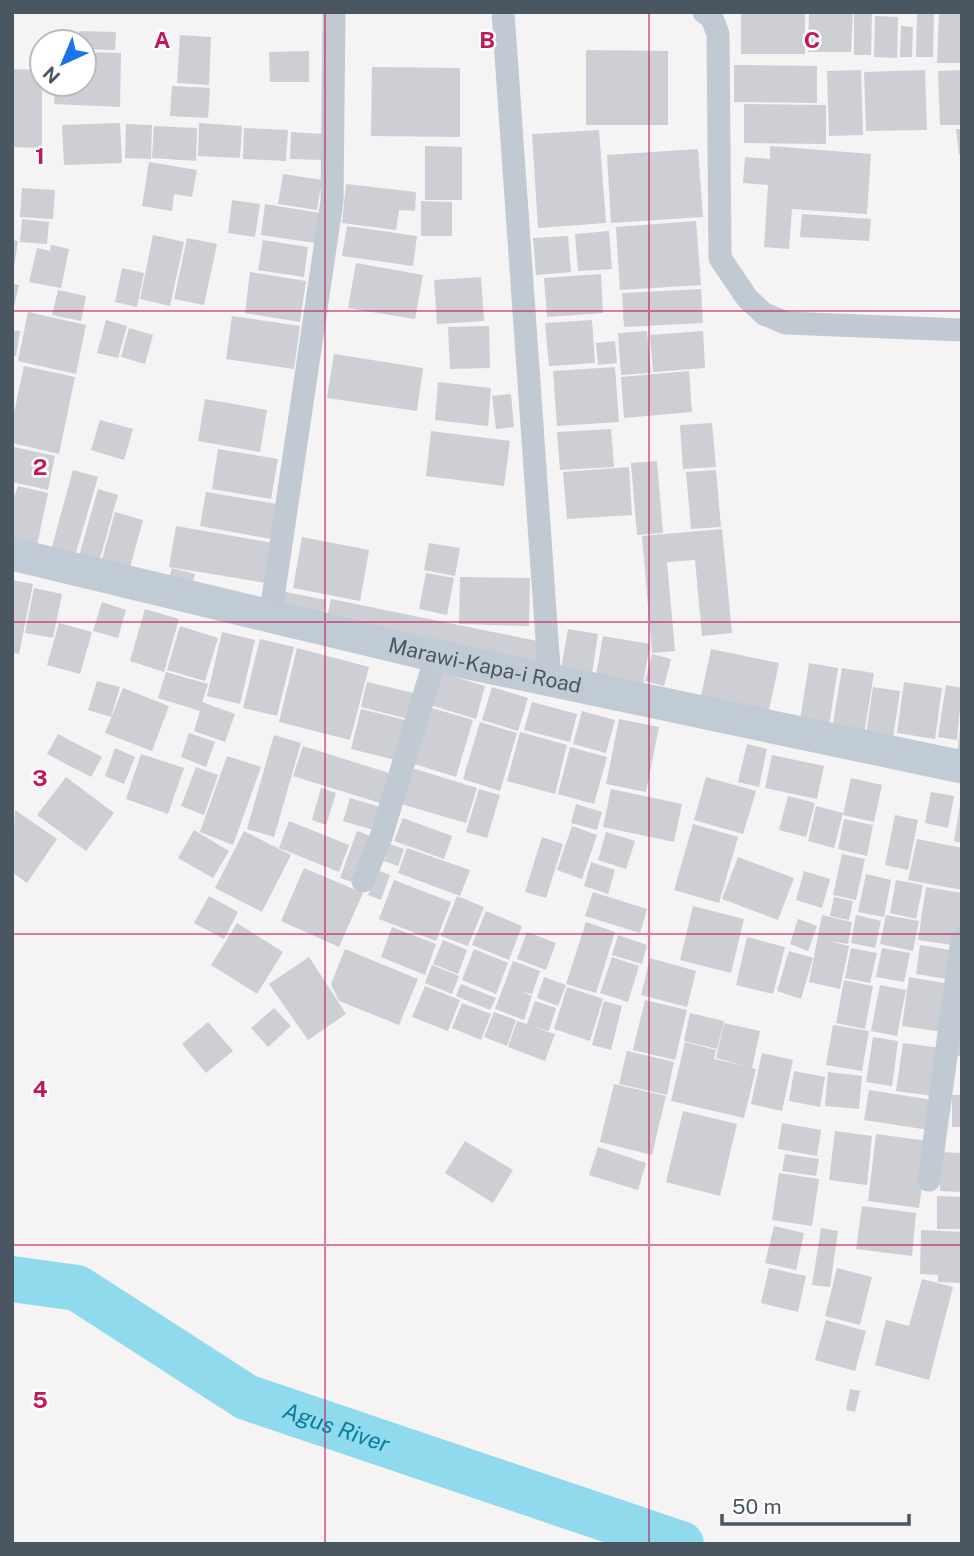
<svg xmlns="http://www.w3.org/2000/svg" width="974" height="1556" font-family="'Public Sans',sans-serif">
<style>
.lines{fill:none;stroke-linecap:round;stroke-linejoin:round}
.river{stroke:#90daee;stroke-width:46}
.building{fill:#cdcfd5}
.street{stroke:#c1cad2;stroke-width:23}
.secondary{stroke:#c1cbd6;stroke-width:33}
.grid{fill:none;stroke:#c2185b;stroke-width:2;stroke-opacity:0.55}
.labels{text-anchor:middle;stroke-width:5;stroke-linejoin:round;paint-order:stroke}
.street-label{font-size:21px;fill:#4a5661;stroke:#fff}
.water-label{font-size:23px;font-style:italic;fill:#0c7c9b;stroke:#fff}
.grid-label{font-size:23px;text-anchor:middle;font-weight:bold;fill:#c2185b;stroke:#fff;stroke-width:5;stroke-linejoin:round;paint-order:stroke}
</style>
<rect width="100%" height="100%" fill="#f5f3f3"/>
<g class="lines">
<path class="river" id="s1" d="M12,1279L77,1288L246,1397L681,1544"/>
</g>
<g class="building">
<rect x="741" y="12" width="64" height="42"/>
<polygon points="809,12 853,12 851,52 808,52"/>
<polygon points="854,12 872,12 871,55 854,55"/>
<polygon points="917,12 934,12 933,57 916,57"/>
<polygon points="939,12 962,12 962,63 937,63"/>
<polygon points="875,16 898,17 897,58 874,57"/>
<polygon points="901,26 913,27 912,57 900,57"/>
<polygon points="79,31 116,32 115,50 84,49 84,42 79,42"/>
<polygon points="58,32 77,33 76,42 58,42"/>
<polygon points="180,35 211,37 209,85 177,83"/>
<polygon points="586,50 668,51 668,125 586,125"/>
<polygon points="309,51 309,82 270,82 269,52"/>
<polygon points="84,52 121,53 120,107 54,104 55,84 84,84"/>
<polygon points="734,65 817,66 817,103 734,102"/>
<polygon points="372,67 460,68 460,137 371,136"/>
<polygon points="12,69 42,70 42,148 12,147"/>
<polygon points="861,70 863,135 829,136 827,71"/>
<polygon points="925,70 927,130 866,131 864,72"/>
<polygon points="962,70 962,125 940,125 938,71"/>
<polygon points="172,86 210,88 208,118 170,116"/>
<polygon points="744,104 826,105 826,144 744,143"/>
<polygon points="120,123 122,163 64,165 62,125"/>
<polygon points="199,123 242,126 240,158 198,156"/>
<polygon points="126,124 152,125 151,159 125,158"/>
<polygon points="154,126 197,128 196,161 152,158"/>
<polygon points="244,128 288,130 286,161 243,159"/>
<polygon points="956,129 962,129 962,155 959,155"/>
<polygon points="599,130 606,223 538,228 532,134"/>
<polygon points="291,132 324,134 323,160 290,159"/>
<polygon points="425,146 462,147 462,200 425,200"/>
<polygon points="770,146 871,154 867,214 792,209 789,249 764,247 768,185 743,183 745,157 770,159"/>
<polygon points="698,149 703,217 611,223 607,155"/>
<polygon points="149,162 197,170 192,197 174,194 172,211 142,206"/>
<polygon points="283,174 322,180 317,210 278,204"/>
<polygon points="346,184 416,192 415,211 399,210 396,230 342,223"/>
<polygon points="22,188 55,190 53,219 20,217"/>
<polygon points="232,200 260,204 255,237 228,233"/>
<polygon points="421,201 452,202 452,236 421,236"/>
<polygon points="265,204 320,213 315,243 261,235"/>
<polygon points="802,214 871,219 869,241 800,237"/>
<polygon points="22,219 49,222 47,244 20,242"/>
<polygon points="696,221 701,285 620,290 616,227"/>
<polygon points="347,226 417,236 413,266 342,256"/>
<polygon points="609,231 612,269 578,271 575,234"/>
<polygon points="153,235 184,242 170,306 140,299"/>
<polygon points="568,236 571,272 536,275 533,238"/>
<polygon points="187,238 217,244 204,305 174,299"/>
<polygon points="12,240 18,241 14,267 12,267"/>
<polygon points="263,240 308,247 304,277 258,270"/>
<polygon points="51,245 69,249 61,288 29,282 37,248 50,251"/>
<polygon points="356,263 423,275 415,319 348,308"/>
<polygon points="122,268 144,273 137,307 115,302"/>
<polygon points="250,272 306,281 300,322 245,313"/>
<polygon points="601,274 603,313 547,317 544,278"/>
<polygon points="481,277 484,321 437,324 434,280"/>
<polygon points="12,284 19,285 13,311 12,311"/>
<polygon points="701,289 703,323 624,327 622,293"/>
<polygon points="58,290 86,296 81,321 52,315"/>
<polygon points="28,312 86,325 76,374 18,361"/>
<polygon points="232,316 300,326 294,369 226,359"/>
<polygon points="106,320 127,326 118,358 97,353"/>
<polygon points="592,320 595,363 549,366 545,323"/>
<polygon points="489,326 490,368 450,369 448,327"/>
<polygon points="129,328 153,335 145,364 121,357"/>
<polygon points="12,330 20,331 16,356 12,355"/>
<polygon points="647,331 651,373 621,375 618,333"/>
<polygon points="703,331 705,368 653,372 650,335"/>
<polygon points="615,341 617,363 598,365 596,343"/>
<polygon points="334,354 423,368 417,411 327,398"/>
<polygon points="24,366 75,377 59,454 12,443 12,422"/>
<polygon points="615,367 619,422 557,426 553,371"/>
<polygon points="689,371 692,412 624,418 621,377"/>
<polygon points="438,382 491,388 488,426 435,420"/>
<polygon points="511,394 514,427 496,429 492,396"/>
<polygon points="205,399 267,410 260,452 198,441"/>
<polygon points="100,420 133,429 124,460 91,450"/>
<polygon points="712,423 716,467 683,469 680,425"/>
<polygon points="611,429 614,467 560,470 557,432"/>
<polygon points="431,431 510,441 504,486 426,476"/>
<polygon points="14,447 55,456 48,490 12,482"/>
<polygon points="218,449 278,459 271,499 212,489"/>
<polygon points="657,461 663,533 637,535 631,463"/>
<polygon points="629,467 632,515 567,519 563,472"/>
<polygon points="73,470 98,477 75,556 51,550"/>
<polygon points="716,470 721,527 691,529 686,472"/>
<polygon points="18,486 48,493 36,550 12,545 12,502"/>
<polygon points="98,489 118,495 99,562 79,556"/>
<polygon points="206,492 277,504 271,539 200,526"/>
<polygon points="115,512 143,520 129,571 101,563"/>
<polygon points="176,526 279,544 272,584 169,567"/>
<polygon points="722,529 732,633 702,636 695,560 667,562 675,651 652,653 642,536"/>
<polygon points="302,537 369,550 360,601 293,588"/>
<polygon points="429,543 460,548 455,576 424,570"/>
<polygon points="172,568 195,574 189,597 165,591"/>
<polygon points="426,573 454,578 447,615 419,609"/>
<polygon points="460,577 530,578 529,626 459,624"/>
<polygon points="12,580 33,584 19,654 12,653"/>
<polygon points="34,588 62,594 53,638 25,633"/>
<polygon points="281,591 326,600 322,625 276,616"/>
<polygon points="331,599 542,642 537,671 325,627"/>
<polygon points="102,602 126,610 118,638 93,631"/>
<polygon points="145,609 179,619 164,672 130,661"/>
<polygon points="59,623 92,632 80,674 47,665"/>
<polygon points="180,626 218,638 205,681 167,670"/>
<polygon points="568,629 598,634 592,674 561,669"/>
<polygon points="222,632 255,640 240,704 207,696"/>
<polygon points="603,636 650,644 643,684 596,675"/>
<polygon points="260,639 294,647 277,716 243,708"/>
<polygon points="297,648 369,667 350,740 279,722"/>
<polygon points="711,649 779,663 769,710 701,696"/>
<polygon points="652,654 671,659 664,686 645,681"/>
<polygon points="809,663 838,668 828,732 799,727"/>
<polygon points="842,668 874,673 864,734 832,729"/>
<polygon points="166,672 208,684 202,702 235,714 225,742 194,731 200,711 158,698"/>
<polygon points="439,672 485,686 476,719 430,705"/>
<polygon points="97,681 120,687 111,717 88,710"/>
<polygon points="367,682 422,695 416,721 361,707"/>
<polygon points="904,682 942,688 935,739 897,733"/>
<polygon points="946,685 962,688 957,740 938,737"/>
<polygon points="492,687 528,698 518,731 482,720"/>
<polygon points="873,687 900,691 892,745 865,741"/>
<polygon points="123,688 169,706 152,751 105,733"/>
<polygon points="532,702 577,714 570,742 524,730"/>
<polygon points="425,706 473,720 456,777 408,762"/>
<polygon points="361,709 409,721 399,761 351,749"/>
<polygon points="582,711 615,720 606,753 573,744"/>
<polygon points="619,719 659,727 646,792 606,784"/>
<polygon points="480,722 517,733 500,791 463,779"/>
<polygon points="960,730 962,730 962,754 957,753"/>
<polygon points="520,732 567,745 555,794 507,781"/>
<polygon points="189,733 215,742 206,767 181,757"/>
<polygon points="58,734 102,757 91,777 47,754"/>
<polygon points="274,735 301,743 274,837 247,829"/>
<polygon points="747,744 767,749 759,787 738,782"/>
<polygon points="303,746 389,773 380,803 293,776"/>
<polygon points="570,747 607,757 594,804 558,794"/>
<polygon points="115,748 135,757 124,784 105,776"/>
<polygon points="141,754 184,768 168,814 126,799"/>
<polygon points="772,755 824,766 817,799 765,788"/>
<polygon points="227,756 261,767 233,845 200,832"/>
<polygon points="196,767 218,775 204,815 181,806"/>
<polygon points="412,768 477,788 466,823 401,804"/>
<polygon points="66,777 114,813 86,851 37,815"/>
<polygon points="706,777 756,791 743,834 694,820"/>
<polygon points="851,778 882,785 874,822 843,815"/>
<polygon points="321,788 336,793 326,825 312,820"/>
<polygon points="479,789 500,795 487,838 466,832"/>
<polygon points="611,789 682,804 674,842 603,827"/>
<polygon points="931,792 954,796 948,828 925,823"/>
<polygon points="788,796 815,803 806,837 779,830"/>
<polygon points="350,798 387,809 380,832 343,821"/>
<polygon points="576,804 602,812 597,830 571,823"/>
<polygon points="960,805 962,805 962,843 954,841"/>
<polygon points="816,806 843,813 834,848 808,841"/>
<polygon points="15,810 57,839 27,883 12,872"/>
<polygon points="895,815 918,820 908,870 885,865"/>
<polygon points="403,818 452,836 444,859 394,841"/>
<polygon points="844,819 873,825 867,856 838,849"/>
<polygon points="289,821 349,845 339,872 279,848"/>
<polygon points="693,824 738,837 719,903 674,890"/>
<polygon points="572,826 597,835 582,879 557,870"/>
<polygon points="194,830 229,851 213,878 178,858"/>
<polygon points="244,831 291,855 262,912 215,888"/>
<polygon points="357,831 376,838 359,884 340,878"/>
<polygon points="606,832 635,841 626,869 598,860"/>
<polygon points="542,837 563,844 546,898 525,892"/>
<polygon points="917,839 962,848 962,890 908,880"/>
<polygon points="390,844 404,849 398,866 384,861"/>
<polygon points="407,848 470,870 460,896 398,873"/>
<polygon points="842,854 865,859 856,900 833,895"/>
<polygon points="738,857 794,878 778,920 722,899"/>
<polygon points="591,862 615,870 608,894 584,886"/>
<polygon points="304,868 363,893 339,947 281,921"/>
<polygon points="377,870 390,875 381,900 368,895"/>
<polygon points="804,871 830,879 822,908 796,900"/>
<polygon points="866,874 891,880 884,917 858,912"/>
<polygon points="394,880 451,902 436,941 379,919"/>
<polygon points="896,880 923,885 916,919 890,913"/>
<polygon points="926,887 962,893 959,946 918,940"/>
<polygon points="593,892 647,909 640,933 585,916"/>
<polygon points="209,896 238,912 224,939 194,923"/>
<polygon points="457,896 484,907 468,946 441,936"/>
<polygon points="834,897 853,901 849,920 830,916"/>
<polygon points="693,906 744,919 731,973 680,960"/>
<polygon points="486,911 522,926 509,960 472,945"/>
<polygon points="822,915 852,922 848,944 829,941 849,946 840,989 809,982"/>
<polygon points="856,915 881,921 875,948 851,943"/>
<polygon points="886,915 919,921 913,951 880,944"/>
<polygon points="798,919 817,926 808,951 790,944"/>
<polygon points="586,922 615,932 596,993 566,984"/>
<polygon points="237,923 283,952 257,994 211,965"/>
<polygon points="392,927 436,944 425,975 381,957"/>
<polygon points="527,932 556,943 546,970 517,959"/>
<polygon points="618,935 647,945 642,964 612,955"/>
<polygon points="747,937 785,947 773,994 736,985"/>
<polygon points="443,940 467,950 458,974 433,964"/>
<polygon points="920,945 956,951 952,980 916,974"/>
<polygon points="851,948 877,953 870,983 845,978"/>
<polygon points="882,948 910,953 904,982 876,977"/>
<polygon points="345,949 418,979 399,1025 339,1001 331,984"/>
<polygon points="474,949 508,963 496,994 462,980"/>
<polygon points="789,951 813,958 801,999 777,991"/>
<polygon points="309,957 346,1014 308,1040 269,984"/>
<polygon points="612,957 639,966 628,1002 600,993"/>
<polygon points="650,958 696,971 687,1007 641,995"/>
<polygon points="513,961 540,971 532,994 522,992 532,996 524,1020 495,1009"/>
<polygon points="432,965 459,976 452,994 425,983"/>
<polygon points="544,977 566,985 558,1006 537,998"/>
<polygon points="909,977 950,984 943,1032 902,1026"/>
<polygon points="844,980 873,986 865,1029 836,1023"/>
<polygon points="461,984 496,998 490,1010 456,996"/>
<polygon points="880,985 906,990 897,1036 871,1031"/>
<polygon points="425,986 460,1000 448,1031 412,1017"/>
<polygon points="567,987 603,999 590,1041 554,1029"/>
<polygon points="645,1000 687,1010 675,1060 633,1050"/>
<polygon points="535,1001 556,1008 549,1031 533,1027 555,1034 545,1061 508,1047 517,1021 527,1024"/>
<polygon points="604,1001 622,1006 611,1050 592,1045"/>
<polygon points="462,1003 491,1014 481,1040 452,1028"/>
<polygon points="274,1008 291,1026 268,1047 251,1028"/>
<polygon points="494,1012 516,1020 507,1046 484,1037"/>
<polygon points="690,1013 724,1021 717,1049 684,1041"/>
<polygon points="208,1022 233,1051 206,1073 182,1044"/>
<polygon points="724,1023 760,1031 752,1068 756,1069 744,1118 671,1101 685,1042 716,1050 714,1059 748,1067 716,1058"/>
<polygon points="959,1024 962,1024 962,1057 958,1056"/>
<polygon points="833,1025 869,1031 862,1071 826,1065"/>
<polygon points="873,1037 898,1041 892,1086 866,1082"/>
<polygon points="903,1043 940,1048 933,1096 896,1091"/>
<polygon points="627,1051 674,1062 667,1095 619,1084"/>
<polygon points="762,1053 793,1060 782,1111 751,1104"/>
<polygon points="794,1071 825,1077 820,1107 789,1101"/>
<polygon points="828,1072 862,1076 859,1109 825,1106"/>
<polygon points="614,1084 666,1096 652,1155 600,1142"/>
<polygon points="869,1090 933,1100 929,1130 864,1120"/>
<rect x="952" y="1095" width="10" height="32"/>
<polygon points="683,1111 737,1124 720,1196 666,1182"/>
<polygon points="782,1123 821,1130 817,1156 778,1149"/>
<polygon points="835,1131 872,1136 867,1185 829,1180"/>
<polygon points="876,1134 928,1141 919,1208 868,1201"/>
<polygon points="465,1141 513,1170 493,1203 445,1173"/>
<polygon points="598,1147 646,1163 638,1190 589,1175"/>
<polygon points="941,1152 962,1153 962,1192 940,1191"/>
<polygon points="785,1154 819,1159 816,1176 782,1171"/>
<polygon points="779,1173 819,1179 812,1226 772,1220"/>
<polygon points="937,1196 962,1197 962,1229 937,1229"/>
<polygon points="862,1206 916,1213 912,1256 856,1249"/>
<polygon points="774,1226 804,1233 796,1270 765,1263"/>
<polygon points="821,1228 838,1231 830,1287 812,1285"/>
<polygon points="921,1230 962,1232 962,1283 938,1282 938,1275 920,1274"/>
<polygon points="769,1268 806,1276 798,1312 761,1303"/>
<polygon points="837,1268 872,1277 860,1325 825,1316"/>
<polygon points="922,1279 953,1287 929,1380 875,1365 886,1320 909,1326"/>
<polygon points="826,1320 866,1331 855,1371 815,1360"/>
<polygon points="850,1389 860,1391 855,1412 846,1410"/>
</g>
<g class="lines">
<g class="street">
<polyline points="503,12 550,682"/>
<polyline points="704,12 712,18 718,34 720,258 747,298 764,314 786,323 962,330"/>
<polyline points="270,618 332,201 334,12"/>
<polyline points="363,881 381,837 436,656"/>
<polyline points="929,1180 962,939"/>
</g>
<path class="secondary" id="s2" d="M12,554L436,656L962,767"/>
</g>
<path class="grid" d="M325,12V1544M649,12V1544M12,311H962M12,622H962M12,934H962M12,1245H962"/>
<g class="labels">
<g class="street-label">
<text dy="7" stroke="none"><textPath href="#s2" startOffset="486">Marawi-Kapa-i Road</textPath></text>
</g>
<g class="water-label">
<text dy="8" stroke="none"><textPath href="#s1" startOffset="362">Agus River</textPath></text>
</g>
</g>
<g class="grid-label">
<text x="162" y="48">A</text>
<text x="487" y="48">B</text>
<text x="812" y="48">C</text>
<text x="40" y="164">1</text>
<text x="40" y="475">2</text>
<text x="40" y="786">3</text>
<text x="40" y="1097">4</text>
<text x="40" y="1408">5</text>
</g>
<rect width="974" height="1556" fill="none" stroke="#4a5661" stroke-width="28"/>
<g transform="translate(63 63) rotate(224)"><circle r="33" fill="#ffffff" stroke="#b7bbc0" stroke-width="2"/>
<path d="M0-5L12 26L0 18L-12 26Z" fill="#1a73e8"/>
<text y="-10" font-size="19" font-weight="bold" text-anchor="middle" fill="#4a5661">N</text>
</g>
<path d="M722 1514v10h187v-10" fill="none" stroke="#4a5661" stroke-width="3.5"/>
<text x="732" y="1514" font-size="21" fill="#4a5661" stroke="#ffffff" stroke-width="5" paint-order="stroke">50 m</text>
</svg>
